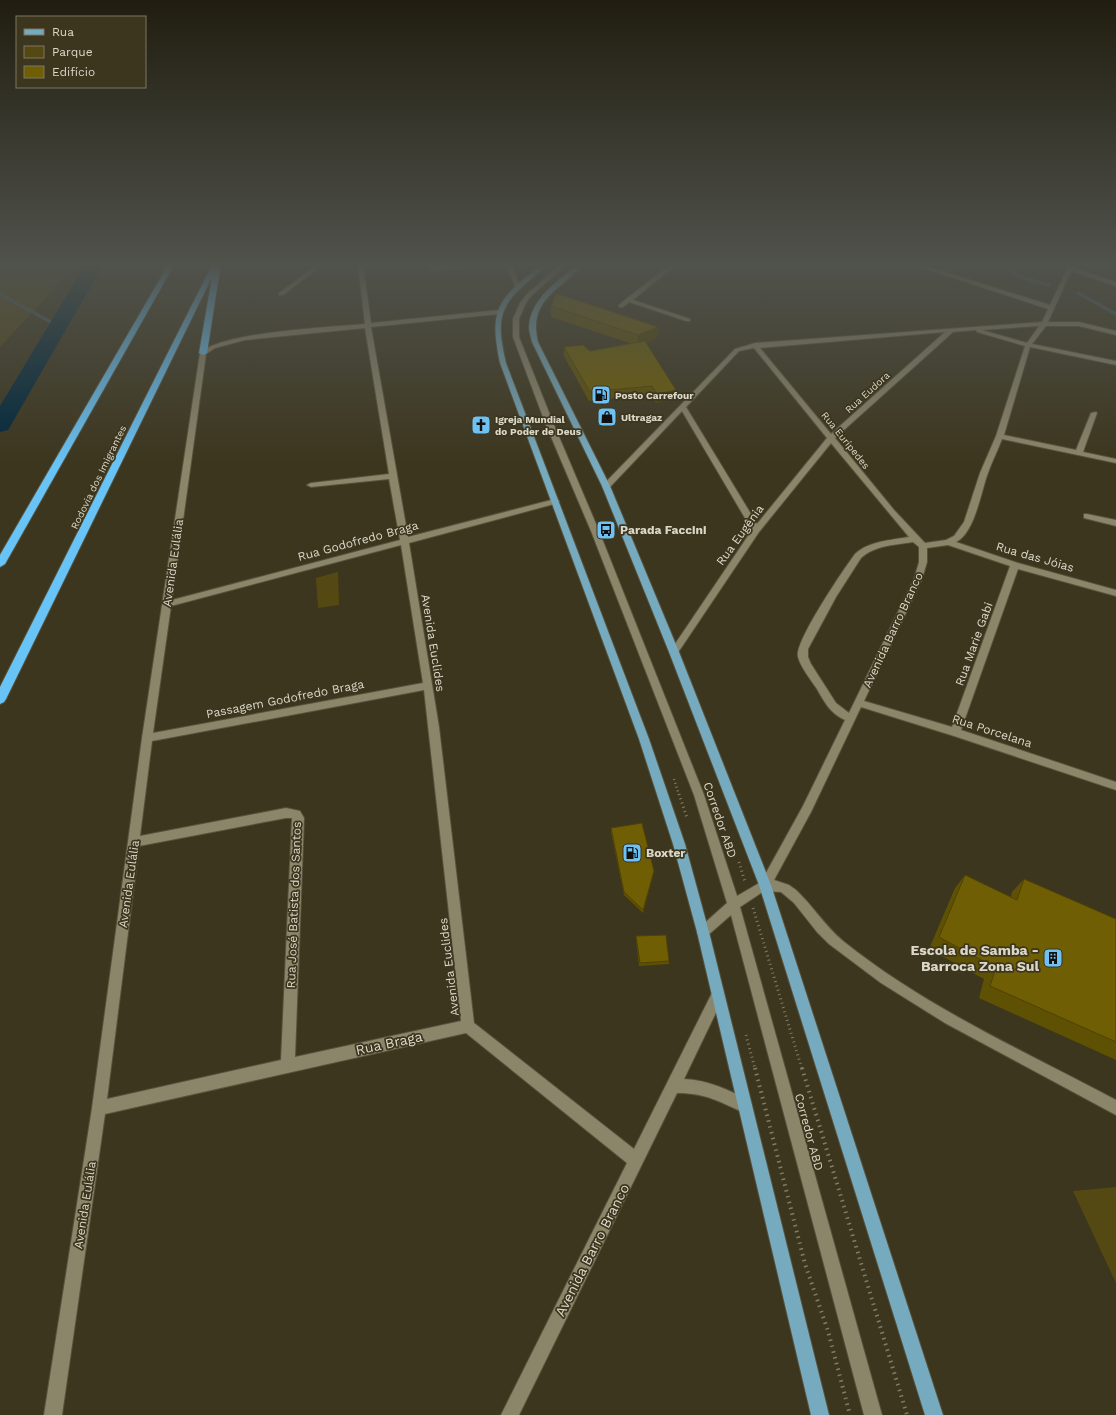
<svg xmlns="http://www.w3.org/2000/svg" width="1116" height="1415" font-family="'Work Sans',sans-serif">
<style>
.green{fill:#554913}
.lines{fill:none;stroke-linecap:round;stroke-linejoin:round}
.stream{stroke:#425d67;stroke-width:3.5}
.river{fill:#00283d;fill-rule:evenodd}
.minor-casing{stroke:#57523c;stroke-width:2}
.major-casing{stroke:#57523c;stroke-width:2}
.highway-casing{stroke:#57523c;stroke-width:2}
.path-far2{stroke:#817c68;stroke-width:2.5;stroke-dasharray:1 3;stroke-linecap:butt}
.path-far1{stroke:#817c68;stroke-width:3;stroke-dasharray:1 3.5;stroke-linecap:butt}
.path{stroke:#817c68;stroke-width:4;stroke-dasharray:1.5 4.5;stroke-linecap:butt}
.minor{fill:#8b856a;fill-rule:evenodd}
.major{fill:#76aabe;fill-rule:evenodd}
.highway{fill:#68c3f6;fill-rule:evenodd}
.wall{fill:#5f5103}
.shaded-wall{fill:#4e4203}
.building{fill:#6f5e04;stroke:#4e4203}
.labels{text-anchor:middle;stroke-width:3.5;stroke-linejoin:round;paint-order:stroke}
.far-street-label{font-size:10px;fill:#dbd8c9;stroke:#3c361e}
.far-poi-label{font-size:10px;font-weight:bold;fill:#dbd8c9;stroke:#3c361e;text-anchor:start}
.poi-label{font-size:12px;font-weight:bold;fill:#dbd8c9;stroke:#3c361e;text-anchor:start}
.street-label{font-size:12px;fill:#dbd8c9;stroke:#3c361e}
.near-poi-label{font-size:14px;font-weight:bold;fill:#dbd8c9;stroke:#3c361e;text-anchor:end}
.near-street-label{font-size:14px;fill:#dbd8c9;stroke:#3c361e}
</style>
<rect width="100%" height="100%" fill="#3c361e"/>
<g class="green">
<polygon points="0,265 76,265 0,347"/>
<polygon points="338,572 339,605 318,608 316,578"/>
<polygon points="1116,1187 1116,1283 1073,1191"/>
</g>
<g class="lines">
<g class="stream">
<polyline points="1003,265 1020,277 1049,285"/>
<polyline points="1078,293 1116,314"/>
<polyline points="0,294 58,326"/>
</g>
<polygon class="river" points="85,265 103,265 11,425 8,430 0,432 0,406"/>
<defs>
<g id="minor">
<polygon points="317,265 323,265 283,295 279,295 279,293"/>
<path d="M358,265H363L371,323L499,310L502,312L499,314L371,327L408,537L555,499L559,501L558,503L409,543L439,727L474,1023L634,1149L713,991L718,990L723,991L724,996L684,1079C708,1080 729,1090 750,1101L752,1106L750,1111L745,1113C719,1102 707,1093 677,1093L519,1415H501L627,1163L466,1033L105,1114L62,1415H44L92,1108L142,738L200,353C222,332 331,327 365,324ZM365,328L389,474L311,483L307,485L311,487L389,479L400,540L172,600L206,354L215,348L245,340ZM401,545L423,683L153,733L171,606ZM424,690L461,1021L295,1057L304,818L300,811L286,808L140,836L152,741ZM286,818H292L281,1060L107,1099L139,846Z"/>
<polygon points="457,265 477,265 474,267 432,270 429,268 432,266"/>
<polygon points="507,265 512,265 520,288 515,287"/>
<path d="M560,265H566L531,296L526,303L519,319V337L554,425L599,531L704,795L737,896L761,882L803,806L845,720C830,713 825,703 817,689C811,680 801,668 798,657C794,642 844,569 855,554C869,541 891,540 909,537L831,443L759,532L677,654L674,655L669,652L671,650L752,530L682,411L609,488H603L602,486L735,349L755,343L1042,322L1048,309L917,266V265H923L1050,305L1067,269L1058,265L1069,266L1078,265L1074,268L1116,282V286L1071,271L1048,322H1079L1116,331V335L1079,326H1046L1032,344L1116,361V365L1030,347L1004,435L1076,450L1091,413L1096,412L1097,413L1083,452L1116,459V463L1002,439C998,450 992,461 988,473C981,491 975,533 956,542L1018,563L1116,590V596L1018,569L961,730L1116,782V790L954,736L861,707L811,812L774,880L789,885L796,890C813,906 825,926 843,941C925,1007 1024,1051 1116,1100V1115L945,1023L881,983L829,944L817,932L794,903L781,892L764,891L740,907L882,1415H864L731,915L707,936L703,938L699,936L697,932L699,928L727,903L694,795L591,531L546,425L513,337V319L520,303L527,294ZM1039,326L1027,343L982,330ZM976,330L977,332L1025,346L996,436L980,473L964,522L954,536L946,540L925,543L894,510L835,438L953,332ZM945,332L831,434L760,348ZM754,348L827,438L757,524L686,407L739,351ZM913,542L919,547V562L914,579L849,713L836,703L811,664L808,657V649L836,597L861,558C875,545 896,545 913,542ZM948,545L1010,566L952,727L864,701L922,579L927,562V548Z"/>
<polygon points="670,265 676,265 633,300 690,319 690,321 686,321 629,302 623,307 619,307 619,305 626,299"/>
<polygon points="712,265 882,265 879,267 715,267"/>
<polygon points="1084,514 1087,514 1116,520 1116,526 1084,518"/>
</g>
<g id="major">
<path d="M541,265H547C539,273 529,280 521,288C495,311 499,332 506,363L649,739L685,844L709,932L829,1415H811L697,932L673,844L639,739L500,363C488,307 499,299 541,265Z"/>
<path d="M577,265H583C559,291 528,300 538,342L610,486L679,652L771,885L943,1415H925L759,885L669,652L602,486L532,342C531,337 529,332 529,327C530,299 558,281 577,265Z"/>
</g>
<g id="highway">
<polygon points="168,265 174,265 5,564 0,567 0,555"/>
<polygon points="212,265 218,265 217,267 220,269 207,353 203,355 199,353 212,277 6,699 4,702 0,704 0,687"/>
</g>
</defs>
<use href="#minor" class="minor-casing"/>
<use href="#major" class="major-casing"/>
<use href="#highway" class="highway-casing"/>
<polyline class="path-far2" points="674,779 679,795"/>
<g class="path-far1">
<polyline points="679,794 687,818"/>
<polyline points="739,862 745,882"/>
<polyline points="753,908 802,1069"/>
<polyline points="746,1035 755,1069"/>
</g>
<g class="path">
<polyline points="755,1068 805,1264 828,1331 850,1415"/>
<polyline points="802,1068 907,1415"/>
</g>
<use href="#minor" class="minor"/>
<use href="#major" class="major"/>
<use href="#highway" class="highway"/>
</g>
<g class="wall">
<polygon points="551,306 658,327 657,338 646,343 675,398 656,403 651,394 589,401 564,356 564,347 590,351 630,343 551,317"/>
<polygon points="611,828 654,871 643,913 624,895 611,832"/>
<polygon points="965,875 1011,897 1012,892 1024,879 1116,919 1116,1060 979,998 984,979 929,949 955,888"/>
<polygon points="636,936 669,961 669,964 639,966 636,939"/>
</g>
<g class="shaded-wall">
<polygon points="658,327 657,338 638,346 638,335"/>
<polygon points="676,390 675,398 656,403 657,394"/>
</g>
<g class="building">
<polygon points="556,293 658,327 638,335 551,306"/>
<polygon points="645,341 676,390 657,394 652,386 590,392 564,347 583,345 590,351"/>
<polygon points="642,823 654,871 643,910 624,892 611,828"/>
<polygon points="965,875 1017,900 1024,879 1116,919 1116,1042 990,986 996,968 939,937"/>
<polygon points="666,935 669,961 640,963 636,936"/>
</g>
<linearGradient id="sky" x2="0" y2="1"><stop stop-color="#211e10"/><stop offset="0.57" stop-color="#50524c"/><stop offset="1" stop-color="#50524c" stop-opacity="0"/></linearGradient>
<rect width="1116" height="463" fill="url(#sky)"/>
<defs>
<symbol id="fuel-square" viewBox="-11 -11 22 22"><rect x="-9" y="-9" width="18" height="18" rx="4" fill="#6dc2f3" stroke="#3c361e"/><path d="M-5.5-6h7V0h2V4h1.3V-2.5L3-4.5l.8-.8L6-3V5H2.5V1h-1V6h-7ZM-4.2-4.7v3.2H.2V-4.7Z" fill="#111"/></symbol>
<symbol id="shop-square" viewBox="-11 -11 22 22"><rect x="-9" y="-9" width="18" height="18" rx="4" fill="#6dc2f3" stroke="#3c361e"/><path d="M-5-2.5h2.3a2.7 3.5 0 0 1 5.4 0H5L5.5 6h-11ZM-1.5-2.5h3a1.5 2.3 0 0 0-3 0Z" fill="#111"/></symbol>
<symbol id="church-square" viewBox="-11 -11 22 22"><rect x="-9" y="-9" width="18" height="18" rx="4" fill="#6dc2f3" stroke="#3c361e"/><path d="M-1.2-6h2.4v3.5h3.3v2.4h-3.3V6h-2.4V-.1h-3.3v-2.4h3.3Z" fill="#111"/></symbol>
<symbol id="bus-square" viewBox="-11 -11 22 22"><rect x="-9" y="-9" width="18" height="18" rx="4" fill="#6dc2f3" stroke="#3c361e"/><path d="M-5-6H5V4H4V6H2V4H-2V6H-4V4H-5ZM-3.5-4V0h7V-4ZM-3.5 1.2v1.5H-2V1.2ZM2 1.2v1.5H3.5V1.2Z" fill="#111"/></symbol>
<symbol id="building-square" viewBox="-11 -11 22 22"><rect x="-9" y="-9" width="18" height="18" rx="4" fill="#6dc2f3" stroke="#3c361e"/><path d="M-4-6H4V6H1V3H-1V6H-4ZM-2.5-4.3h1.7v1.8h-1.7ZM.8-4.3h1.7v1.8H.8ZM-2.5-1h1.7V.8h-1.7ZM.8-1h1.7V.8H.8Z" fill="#111"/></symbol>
</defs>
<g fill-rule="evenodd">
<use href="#fuel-square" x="590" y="384" width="22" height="22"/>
<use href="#shop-square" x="596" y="406" width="22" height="22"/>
<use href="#church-square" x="470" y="414" width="22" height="22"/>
<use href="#bus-square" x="595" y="519" width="22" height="22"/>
<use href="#fuel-square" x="621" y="842" width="22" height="22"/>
<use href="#building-square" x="1042" y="947" width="22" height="22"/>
</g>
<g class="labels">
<g class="far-street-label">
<text transform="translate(867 392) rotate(-42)" y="4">Rua Eudora</text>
<text transform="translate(846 440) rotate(51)" y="4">Rua Eurípedes</text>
<text transform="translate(98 477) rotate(-64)" y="4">Rodovia dos Imigrantes</text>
</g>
<g class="far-poi-label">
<text x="615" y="399">Posto Carrefour</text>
<text x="621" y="421">Ultragaz</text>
<text x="495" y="423">Igreja Mundial<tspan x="495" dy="12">do Poder de Deus</tspan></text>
</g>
<g class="poi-label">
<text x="620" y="534">Parada Faccini</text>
<text x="646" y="857">Boxter</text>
</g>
<g class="street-label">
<text transform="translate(740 535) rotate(-54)" y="4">Rua Eugênia</text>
<text transform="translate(358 541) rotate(-15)" y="4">Rua Godofredo Braga</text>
<text transform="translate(1035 557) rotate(16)" y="4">Rua das Jóias</text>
<text transform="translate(173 563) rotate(-82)" y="4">Avenida Eulália</text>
<text transform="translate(893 630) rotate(-65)" y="4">Avenida Barro Branco</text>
<text transform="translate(433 643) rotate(81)" y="4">Avenida Euclides</text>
<text transform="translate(974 644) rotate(-70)" y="4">Rua Marie Gabi</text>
<text transform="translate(285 699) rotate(-11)" y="4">Passagem Godofredo Braga</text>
<text transform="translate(992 731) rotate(18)" y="4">Rua Porcelana</text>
<text transform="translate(720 820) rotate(71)" y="4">Corredor ABD</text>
<text transform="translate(129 884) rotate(-82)" y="4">Avenida Eulália</text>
<text transform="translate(294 905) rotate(-88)" y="4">Rua José Batista dos Santos</text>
<text transform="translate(449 967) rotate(-97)" y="4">Avenida Euclides</text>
<text transform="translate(809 1132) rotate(75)" y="4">Corredor ABD</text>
<text transform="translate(85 1205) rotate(-81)" y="4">Avenida Eulália</text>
</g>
<g class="near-poi-label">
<text x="1039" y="955">Escola de Samba -<tspan x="1039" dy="16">Barroca Zona Sul</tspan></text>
</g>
<g class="near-street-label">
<text transform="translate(389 1043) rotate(-12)" y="5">Rua Braga</text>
<text transform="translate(592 1250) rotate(-63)" y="5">Avenida Barro Branco</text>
</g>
</g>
<rect x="16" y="16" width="130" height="72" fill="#3c361e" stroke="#7c7762"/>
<rect x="24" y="29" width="20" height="6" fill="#76aabe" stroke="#7c7762"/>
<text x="52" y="36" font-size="12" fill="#dbd8c9">Rua</text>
<rect x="24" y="46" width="20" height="12" fill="#554913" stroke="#7c7762"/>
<text x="52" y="56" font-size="12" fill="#dbd8c9">Parque</text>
<rect x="24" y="66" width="20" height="12" fill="#6f5e04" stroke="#7c7762"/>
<text x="52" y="76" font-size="12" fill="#dbd8c9">Edifício</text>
</svg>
